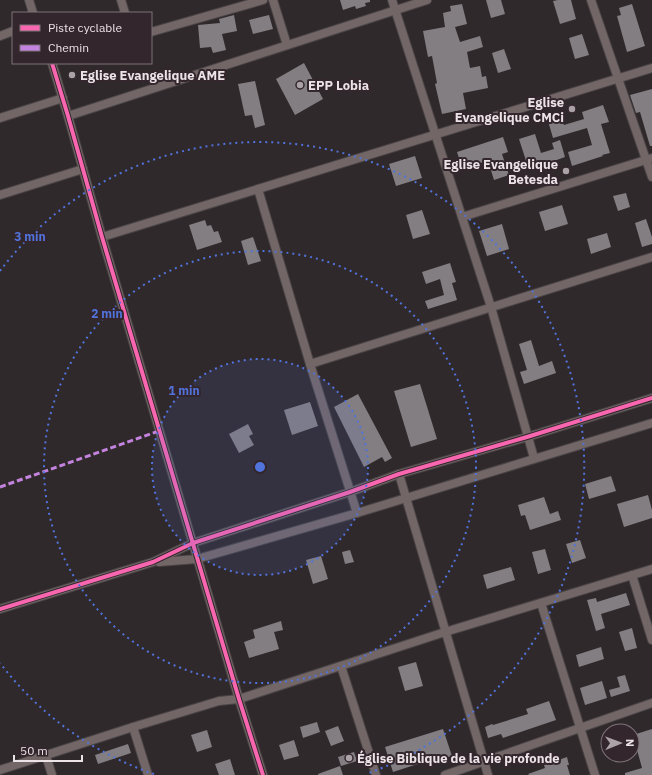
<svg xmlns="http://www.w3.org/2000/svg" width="652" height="775" font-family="'IBM Plex Sans',sans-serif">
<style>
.building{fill:#827e81}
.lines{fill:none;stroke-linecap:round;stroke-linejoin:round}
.street-casing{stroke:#494446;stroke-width:10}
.street{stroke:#736666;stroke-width:8}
.quiet{stroke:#c483df;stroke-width:3;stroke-dasharray:6 3;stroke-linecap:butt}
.cycleway-casing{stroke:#33262c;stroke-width:6}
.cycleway{stroke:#f766af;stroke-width:4}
.ring{fill:none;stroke:#5173dc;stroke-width:2;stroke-dasharray:2 4}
.poi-dot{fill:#aaa2a6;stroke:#33262c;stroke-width:1.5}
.labels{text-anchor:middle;stroke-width:4;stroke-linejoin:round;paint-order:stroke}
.poi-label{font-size:13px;font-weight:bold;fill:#ece3e7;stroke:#33262c;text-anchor:start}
.centre{fill:#5173dc;stroke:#33262c;stroke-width:2}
.ring-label{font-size:12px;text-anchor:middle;font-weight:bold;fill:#5173dc;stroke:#33262c;stroke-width:4;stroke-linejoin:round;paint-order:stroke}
</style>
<rect width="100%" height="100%" fill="#30292c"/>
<g class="building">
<polygon points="340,0 370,0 370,2 365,3 366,6 356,9 355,6 343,10"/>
<polygon points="486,0 501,0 505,14 491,18"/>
<polygon points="558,0 571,0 576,19 560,24 553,1"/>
<polygon points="462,4 467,24 455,27 460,42 480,36 483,47 467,52 470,68 480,66 482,77 486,76 488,88 463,93 466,109 442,114 435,84 437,83 432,56 428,57 423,31 445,27 443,13 451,11 450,6"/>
<polygon points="632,4 645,46 627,52 617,16 621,15 619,8"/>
<polygon points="234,15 237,31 222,34 226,50 213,53 211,47 200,48 198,25 220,23 219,19"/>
<polygon points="269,15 273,29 253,34 249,20"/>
<polygon points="582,34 589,55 575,59 569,38"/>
<polygon points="504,49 511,69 498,73 492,53"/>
<polygon points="304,63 323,99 295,115 276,79"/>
<polygon points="255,81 265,125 255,128 252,115 245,116 238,84"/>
<polygon points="652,89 652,146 650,146 640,112 636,113 630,95"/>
<polygon points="603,105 609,122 601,124 610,153 602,155 603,156 572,166 568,152 592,145 587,128 553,138 548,121 562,117 564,125 584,119 582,112"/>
<polygon points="535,134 541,153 554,149 552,143 560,140 565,157 529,170 519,139"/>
<polygon points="503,137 508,152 502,154 509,175 494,180 488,161 462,168 457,152"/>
<polygon points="415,156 422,178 396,186 389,164"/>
<polygon points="626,193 630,207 618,211 613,196"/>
<polygon points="562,205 568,224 545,231 539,212"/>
<polygon points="422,210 430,234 413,239 406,215"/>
<polygon points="646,219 652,237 652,244 642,247 635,223"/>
<polygon points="205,220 207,226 211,225 214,232 218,231 222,242 197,250 189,225"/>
<polygon points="502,224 509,249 487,256 479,231"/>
<polygon points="607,233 611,247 591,254 587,239"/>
<polygon points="253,237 261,261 248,265 241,241"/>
<polygon points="450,263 456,282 452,283 457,300 428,309 425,301 444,295 440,279 426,284 422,272"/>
<polygon points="531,340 539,366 552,361 556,373 524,384 520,372 527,370 519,344"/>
<polygon points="420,384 437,439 411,447 394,391"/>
<polygon points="358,394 392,458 385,462 382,457 364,467 334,407"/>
<polygon points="310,402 318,426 292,435 284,410"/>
<polygon points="248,424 253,434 249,436 254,445 239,453 229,434"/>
<polygon points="611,476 616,491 589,499 585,484"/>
<polygon points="648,495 652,510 652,518 624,527 617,504"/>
<polygon points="544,497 550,514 558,511 561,520 530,530 525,515 521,516 518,505"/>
<polygon points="580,540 586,558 572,563 566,544"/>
<polygon points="545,549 551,570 538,574 532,552"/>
<polygon points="350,550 354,562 345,564 342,552"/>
<polygon points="321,556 328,579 313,584 306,560"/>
<polygon points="511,567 515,580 487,589 483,575"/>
<polygon points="626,593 630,605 601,614 605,628 596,631 587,600 596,598 597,602"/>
<polygon points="281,621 283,630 274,632 279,649 249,658 244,642 255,638 253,630"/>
<polygon points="632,628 637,648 625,651 619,632"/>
<polygon points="601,647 604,659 579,667 576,655"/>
<polygon points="416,662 423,686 405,691 398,667"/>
<polygon points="625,675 630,691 611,697 609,690 620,687 617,677"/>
<polygon points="602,681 607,698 585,705 580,688"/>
<polygon points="549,701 556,720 503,738 501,734 488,738 485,727 492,724 493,725 528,714 526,709"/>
<polygon points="317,722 320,732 303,738 300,727"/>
<polygon points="338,726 344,741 331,746 325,731"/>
<polygon points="443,729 452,756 428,764 427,761 393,772 385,747"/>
<polygon points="652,729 652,775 625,775 625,773 642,768 633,735"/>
<polygon points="207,730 212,747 197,752 191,735"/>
<polygon points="294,740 299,756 284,760 279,745"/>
<polygon points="128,744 131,753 98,764 95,755"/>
<polygon points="354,752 357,761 341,766 338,757"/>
<polygon points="567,757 569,765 567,765 570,775 529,775 528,774 545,768 544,765"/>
<polygon points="230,759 235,775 219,775 215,764"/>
<polygon points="340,766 343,775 318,775 318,774"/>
</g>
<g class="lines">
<defs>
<g id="street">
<polyline points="29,0 33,13"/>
<polyline points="121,0 125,13"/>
<polyline points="273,0 287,45"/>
<polyline points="392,0 491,307 534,458"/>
<polyline points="591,0 652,177"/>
<polyline points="151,32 263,0"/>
<polyline points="0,36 13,31"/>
<polyline points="52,63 68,116 102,237 239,699 263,775"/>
<polyline points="68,116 427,0"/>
<polyline points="0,118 63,98"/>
<polyline points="258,189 310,364 357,513"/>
<polyline points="0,195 83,169"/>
<polyline points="462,217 652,158"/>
<polyline points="102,237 652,68"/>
<polyline points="310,364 652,257"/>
<polyline points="399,474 488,775"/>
<polyline points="159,562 197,559 357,513 652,423"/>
<polyline points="632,575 652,640"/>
<polyline points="541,603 595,775"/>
<polyline points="0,609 153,562 193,543 350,492 399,474 527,437 652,398"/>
<polyline points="341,666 376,775"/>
<polyline points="133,727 148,775"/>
<polyline points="46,756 52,775"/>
<polyline points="0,770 133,727 219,701 239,699 445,632 652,569"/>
<polyline points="445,775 652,703"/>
</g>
</defs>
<use href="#street" class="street-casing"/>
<use href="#street" class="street"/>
<polyline class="quiet" points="0,487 159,431"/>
<defs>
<g id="cycleway">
<polyline points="52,63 68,116 102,237 239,699 263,775"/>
<polyline points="0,609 153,562 193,543 350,492 399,474 527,437 652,398"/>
</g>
</defs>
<use href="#cycleway" class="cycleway-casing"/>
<use href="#cycleway" class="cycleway"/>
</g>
<circle cx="260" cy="467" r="108" fill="#5173dc" fill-opacity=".12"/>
<g class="ring">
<circle cx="260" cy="467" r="108"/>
<circle cx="260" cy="467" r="216"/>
<path d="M154 774A325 325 0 0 1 0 663M0 271A325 325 0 1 1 366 774"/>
</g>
<g class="poi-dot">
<circle cx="72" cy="75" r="4"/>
<circle cx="300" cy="85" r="4"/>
<circle cx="572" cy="109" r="4"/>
<circle cx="566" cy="171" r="4"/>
<circle cx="349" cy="758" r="4"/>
</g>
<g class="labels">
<g class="poi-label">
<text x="80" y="80">Eglise Evangelique AME</text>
<text x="308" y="90">EPP Lobia</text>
<text x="564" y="107" text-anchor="end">Eglise<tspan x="564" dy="15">Evangelique CMCi</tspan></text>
<text x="558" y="169" text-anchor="end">Eglise Evangelique<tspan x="558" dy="15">Betesda</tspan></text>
<text x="357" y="763">Église Biblique de la vie profonde</text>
</g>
</g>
<circle cx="260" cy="467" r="6" class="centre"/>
<g class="ring-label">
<text x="30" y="241">3 min</text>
<text x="107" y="318">2 min</text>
<text x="184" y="395">1 min</text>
</g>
<rect x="12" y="12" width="140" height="52" fill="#33262c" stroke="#7d7277"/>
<rect x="20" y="25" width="20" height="6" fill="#f766af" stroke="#7d7277"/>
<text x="48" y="32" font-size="12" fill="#ece3e7">Piste cyclable</text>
<rect x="20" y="45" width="20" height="6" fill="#c483df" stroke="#7d7277"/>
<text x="48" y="52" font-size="12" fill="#ece3e7">Chemin</text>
<g transform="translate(620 743) rotate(89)"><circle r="19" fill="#33262c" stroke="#7d7277"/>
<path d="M0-3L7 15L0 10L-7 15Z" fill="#aaa2a6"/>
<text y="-6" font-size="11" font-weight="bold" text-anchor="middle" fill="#ece3e7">N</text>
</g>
<path d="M14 755v6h68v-6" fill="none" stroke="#ece3e7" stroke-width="2"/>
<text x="20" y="755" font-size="12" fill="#ece3e7" stroke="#33262c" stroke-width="3" paint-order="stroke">50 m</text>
</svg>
